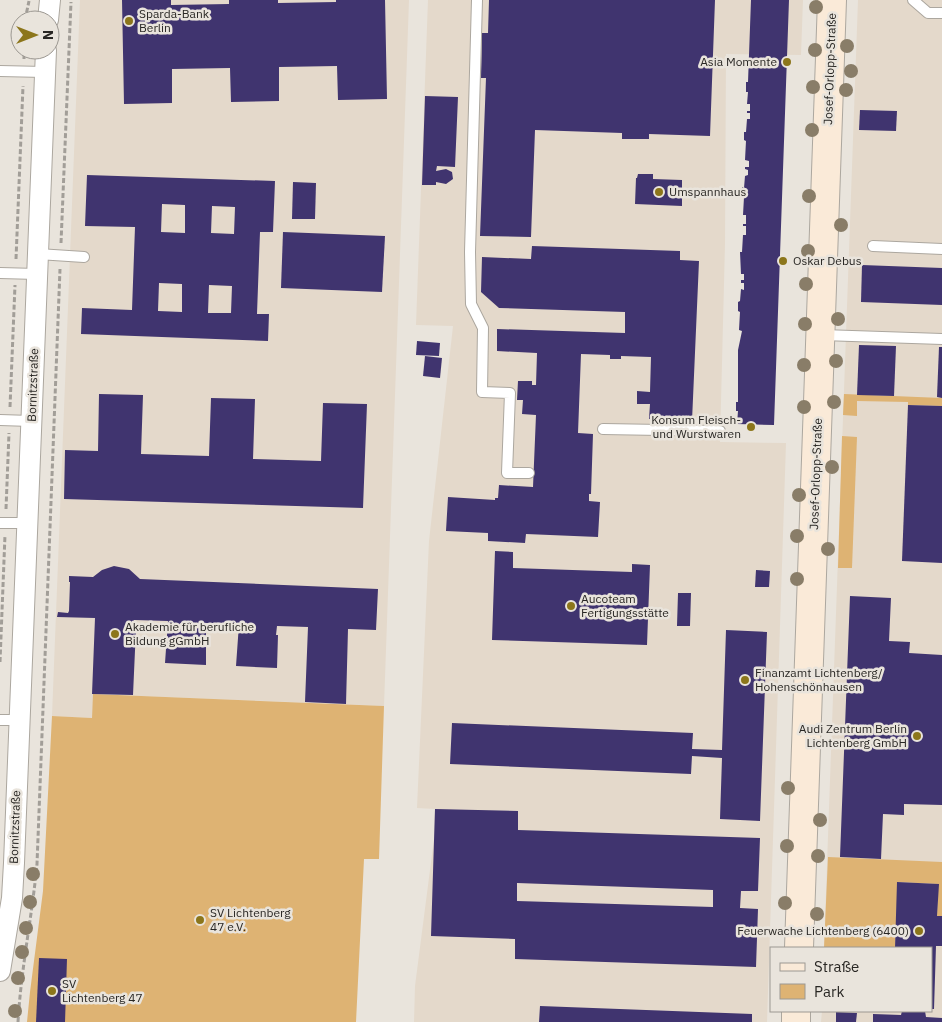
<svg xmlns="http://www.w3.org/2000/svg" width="942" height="1022" font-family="'IBM Plex Sans',sans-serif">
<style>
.built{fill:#e4d9cb}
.green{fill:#deb373}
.building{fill:#40346f;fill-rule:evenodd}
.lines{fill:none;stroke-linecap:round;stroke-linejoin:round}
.lane-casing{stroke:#aca79f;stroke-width:12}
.street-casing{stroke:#aca79f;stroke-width:22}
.secondary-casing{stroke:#aca79f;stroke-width:30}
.path{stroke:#a29e98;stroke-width:3;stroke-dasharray:5 2.5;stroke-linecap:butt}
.lane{stroke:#fff;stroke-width:10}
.street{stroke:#fff;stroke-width:20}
.secondary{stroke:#faead8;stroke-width:28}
.tree{fill:#897d68}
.poi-dot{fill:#8c761b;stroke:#e9e4dc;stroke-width:2}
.labels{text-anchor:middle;stroke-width:5;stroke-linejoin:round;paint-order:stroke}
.poi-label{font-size:12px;fill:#292724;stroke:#e9e4dc;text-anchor:start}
.street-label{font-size:12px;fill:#292724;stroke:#e9e4dc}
</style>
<rect width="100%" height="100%" fill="#e9e4dc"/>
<g class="built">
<polygon points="80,0 409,0 384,706 94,694 92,718 52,716"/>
<polygon points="428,0 803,0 801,55 726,54 725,244 720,442 786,443 767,1022 414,1022 415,986 434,839 435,809 417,808 429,541 453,326 416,325"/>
<polygon points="858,0 942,0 942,1022 821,1022 822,1011 931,1011 931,948 824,948"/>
</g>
<g class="green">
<polygon points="844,394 942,398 942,406 908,405 908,402 857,401 857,416 843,415"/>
<polygon points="842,436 857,437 852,568 838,568"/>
<polygon points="93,694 384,706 379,859 364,859 356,1022 27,1022 30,992 43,891 52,716 92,718"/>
<polygon points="828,857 942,862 942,916 937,916 938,884 898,882 895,948 824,948"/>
</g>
<g class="building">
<polygon points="122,0 171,0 171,5 229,4 229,0 278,0 278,3 336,2 336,0 385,0 387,99 338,100 337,66 279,67 279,101 231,102 230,68 172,69 172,103 124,104"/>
<polygon points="489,0 715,0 710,136 649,134 649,139 622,139 622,133 535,130 531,237 480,236 486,78 481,78 482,33 488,33"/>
<polygon points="751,0 789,0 774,425 737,424 738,411 736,411 736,402 738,402 738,350 742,331 739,330 740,312 738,311 738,302 740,301 741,289 744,290 744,283 741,283 741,280 744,280 744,274 741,274 740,252 742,252 743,235 746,235 746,226 743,226 743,224 746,224 746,215 743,215 744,197 742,197 742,187 744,188 745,176 748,175 748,170 745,169 745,167 749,167 749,161 745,160 746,141 744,140 744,132 746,132 747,119 750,119 750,113 747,113 747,111 750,111 750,104 747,104 748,92 746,92 746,82 748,82"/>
<polygon points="425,96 458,97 455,167 437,166 436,171 446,169 452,172 453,179 446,184 436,182 436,185 422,185"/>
<polygon points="860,110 897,111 896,131 859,130"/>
<polygon points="638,174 653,174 653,179 682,180 682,206 635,204 636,178 637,178"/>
<path d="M87,175L275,181L273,232H260L257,314H269L268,341L81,334L82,308L132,310L135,227L85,226ZM162,204L185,205V233L161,232ZM212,206L235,207L234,234L211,233ZM159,283L182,284V312L158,311ZM209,285L232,286L231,313H208Z"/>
<polygon points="293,182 316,183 315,219 292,219"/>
<polygon points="283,232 385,236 382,292 281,288"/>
<polygon points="532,246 680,251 680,260 699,261 692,421 649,419 650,404 637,404 637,391 650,392 651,357 621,356 621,359 610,359 610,355 581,354 578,433 593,434 591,494 589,494 589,501 600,502 598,537 526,534 525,543 488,541 488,533 446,531 448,497 495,500 495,498 498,498 499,485 533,487 536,415 522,414 523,400 517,400 518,381 532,381 532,385 536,385 537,353 497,351 497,329 625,333 625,312 499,308 481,292 482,257 531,259"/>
<polygon points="862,265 942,268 942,305 861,302"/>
<polygon points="417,341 440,343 439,356 416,355"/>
<polygon points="859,345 896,346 894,396 857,395"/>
<polygon points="939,347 942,347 942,398 937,397"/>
<polygon points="425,356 442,358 440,378 423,376"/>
<polygon points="99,394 143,395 141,454 209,456 211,398 255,399 253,459 321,461 323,403 367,404 363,508 64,499 65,450 98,451"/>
<polygon points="908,405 942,406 942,563 902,561"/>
<polygon points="495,551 513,552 513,568 632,572 632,564 650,565 647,645 492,640"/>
<polygon points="114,566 129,569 140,579 378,589 376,630 348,629 346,704 305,702 308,627 277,626 276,635 278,635 277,668 236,666 239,624 206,623 206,665 165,663 168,621 134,620 134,628 136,628 133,695 92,694 95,618 57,617 58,612 68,613 69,611 70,582 69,582 69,576 93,577 102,570"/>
<polygon points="756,570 770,571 769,587 755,587"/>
<polygon points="678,593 691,593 690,626 677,626"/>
<polygon points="850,596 891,598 889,641 910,642 909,653 942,655 942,805 904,804 904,815 883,814 881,859 840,857"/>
<polygon points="726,630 767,632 760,821 720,819 722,758 692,756 691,774 450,764 452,723 693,733 692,749 722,750"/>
<path d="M435,809L518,811V830L760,838L758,891H741L740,908L758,909L756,967L515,959V939L431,936ZM517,883L713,890V907L517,901Z"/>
<polygon points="897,882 939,884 937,916 942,916 942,946 936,946 934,1009 931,1009 931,948 895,948"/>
<polygon points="39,958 67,959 65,1022 36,1022"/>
<polygon points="540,1006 752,1014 752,1022 539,1022"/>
<polygon points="902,1011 925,1011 926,1017 942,1018 942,1022 873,1022 873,1014 901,1015"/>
<polygon points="836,1012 857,1013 856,1022 836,1022"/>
</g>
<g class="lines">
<defs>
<g id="lane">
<polyline points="477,0 470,252 471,304 483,328 482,392 510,393 507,473 529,473"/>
<polyline points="913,0 928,13 942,13"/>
<polyline points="0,71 44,72"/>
<polyline points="873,246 942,249"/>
<polyline points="38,254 84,257"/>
<polyline points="0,273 37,274"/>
<polyline points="822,335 942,339"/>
<polyline points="0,420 31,421"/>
<polyline points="603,429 720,431"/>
<polyline points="0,523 28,523"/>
<polyline points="0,720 20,720"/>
</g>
<g id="street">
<polyline points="48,20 50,0"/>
<polyline points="0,971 12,898 14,863 46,50"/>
</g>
<g id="secondary">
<polyline points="799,948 832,0"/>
<polyline points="796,1022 796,1011"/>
</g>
</defs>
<use href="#lane" class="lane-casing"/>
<use href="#street" class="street-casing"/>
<use href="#secondary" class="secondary-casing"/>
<g class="path">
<polyline points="25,20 29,1"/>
<polyline points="24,59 24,50"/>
<polyline points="61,243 71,2"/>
<polyline points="16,259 23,86"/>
<polyline points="10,407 15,285"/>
<polyline points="6,509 9,433"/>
<polyline points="0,662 5,535"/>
<path d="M18,1022C21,969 32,917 37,864L60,269"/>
</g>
<use href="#lane" class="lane"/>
<use href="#street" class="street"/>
<use href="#secondary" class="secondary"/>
</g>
<g class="tree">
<circle cx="816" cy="7" r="7"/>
<circle cx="847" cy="46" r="7"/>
<circle cx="815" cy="50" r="7"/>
<circle cx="851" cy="71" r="7"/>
<circle cx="813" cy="87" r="7"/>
<circle cx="846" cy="90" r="7"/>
<circle cx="812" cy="130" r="7"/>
<circle cx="809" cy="196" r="7"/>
<circle cx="841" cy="225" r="7"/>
<circle cx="808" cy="251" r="7"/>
<circle cx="806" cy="284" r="7"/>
<circle cx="838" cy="319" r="7"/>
<circle cx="805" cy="324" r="7"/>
<circle cx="836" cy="361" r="7"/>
<circle cx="804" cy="365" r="7"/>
<circle cx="834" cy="402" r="7"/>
<circle cx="804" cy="407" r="7"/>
<circle cx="832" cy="467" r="7"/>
<circle cx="799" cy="495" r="7"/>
<circle cx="797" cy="536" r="7"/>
<circle cx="828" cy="549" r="7"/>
<circle cx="797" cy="579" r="7"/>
<circle cx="788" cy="788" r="7"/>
<circle cx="820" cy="820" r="7"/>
<circle cx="787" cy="846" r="7"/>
<circle cx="818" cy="856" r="7"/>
<circle cx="33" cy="874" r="7"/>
<circle cx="30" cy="902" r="7"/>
<circle cx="785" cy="903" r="7"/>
<circle cx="817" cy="914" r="7"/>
<circle cx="26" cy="928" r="7"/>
<circle cx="22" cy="952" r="7"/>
<circle cx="18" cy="978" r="7"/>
<circle cx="15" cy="1011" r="7"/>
</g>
<g class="poi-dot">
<circle cx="129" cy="21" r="5"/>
<circle cx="787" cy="62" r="5"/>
<circle cx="659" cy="192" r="5"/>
<circle cx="783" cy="261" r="5"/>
<circle cx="751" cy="427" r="5"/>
<circle cx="571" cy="606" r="5"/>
<circle cx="115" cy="634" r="5"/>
<circle cx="745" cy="680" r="5"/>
<circle cx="917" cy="736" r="5"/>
<circle cx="200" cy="920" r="5"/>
<circle cx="919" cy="931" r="5"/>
<circle cx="52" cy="991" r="5"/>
</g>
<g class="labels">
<g class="poi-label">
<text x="139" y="18">Sparda-Bank<tspan x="139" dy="14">Berlin</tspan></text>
<text x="777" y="66" text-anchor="end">Asia Momente</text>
<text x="669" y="196">Umspannhaus</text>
<text x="793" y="265">Oskar Debus</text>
<text x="741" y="424" text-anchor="end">Konsum Fleisch-<tspan x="741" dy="14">und Wurstwaren</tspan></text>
<text x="581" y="603">Aucoteam<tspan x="581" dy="14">Fertigungsstätte</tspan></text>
<text x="125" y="631">Akademie für berufliche<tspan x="125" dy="14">Bildung gGmbH</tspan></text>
<text x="755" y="677">Finanzamt Lichtenberg/<tspan x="755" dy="14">Hohenschönhausen</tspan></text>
<text x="907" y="733" text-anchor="end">Audi Zentrum Berlin<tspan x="907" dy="14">Lichtenberg GmbH</tspan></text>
<text x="210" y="917">SV Lichtenberg<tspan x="210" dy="14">47 e.V.</tspan></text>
<text x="909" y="935" text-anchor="end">Feuerwache Lichtenberg (6400)</text>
<text x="62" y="988">SV<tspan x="62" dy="14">Lichtenberg 47</tspan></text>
</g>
<g class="street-label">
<text transform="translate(830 69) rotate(-88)" y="4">Josef-Orlopp-Straße</text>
<text transform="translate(33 385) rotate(-88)" y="4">Bornitzstraße</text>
<text transform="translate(816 474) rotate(-88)" y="4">Josef-Orlopp-Straße</text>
<text transform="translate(15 827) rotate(-88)" y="4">Bornitzstraße</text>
</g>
</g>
<rect x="770" y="947" width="162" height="65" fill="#e9e4dc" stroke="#9c9892"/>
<rect x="780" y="963" width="25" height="8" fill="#faead8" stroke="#9c9892"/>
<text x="814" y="972" font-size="15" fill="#292724">Straße</text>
<rect x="780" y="984" width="25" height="15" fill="#deb373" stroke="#9c9892"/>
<text x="814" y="997" font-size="15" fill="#292724">Park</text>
<g transform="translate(35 35) rotate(90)"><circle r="24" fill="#e9e4dc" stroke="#9c9892"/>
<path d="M0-4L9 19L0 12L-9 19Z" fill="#8c761b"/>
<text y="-8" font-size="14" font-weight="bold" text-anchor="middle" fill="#292724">N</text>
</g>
</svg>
